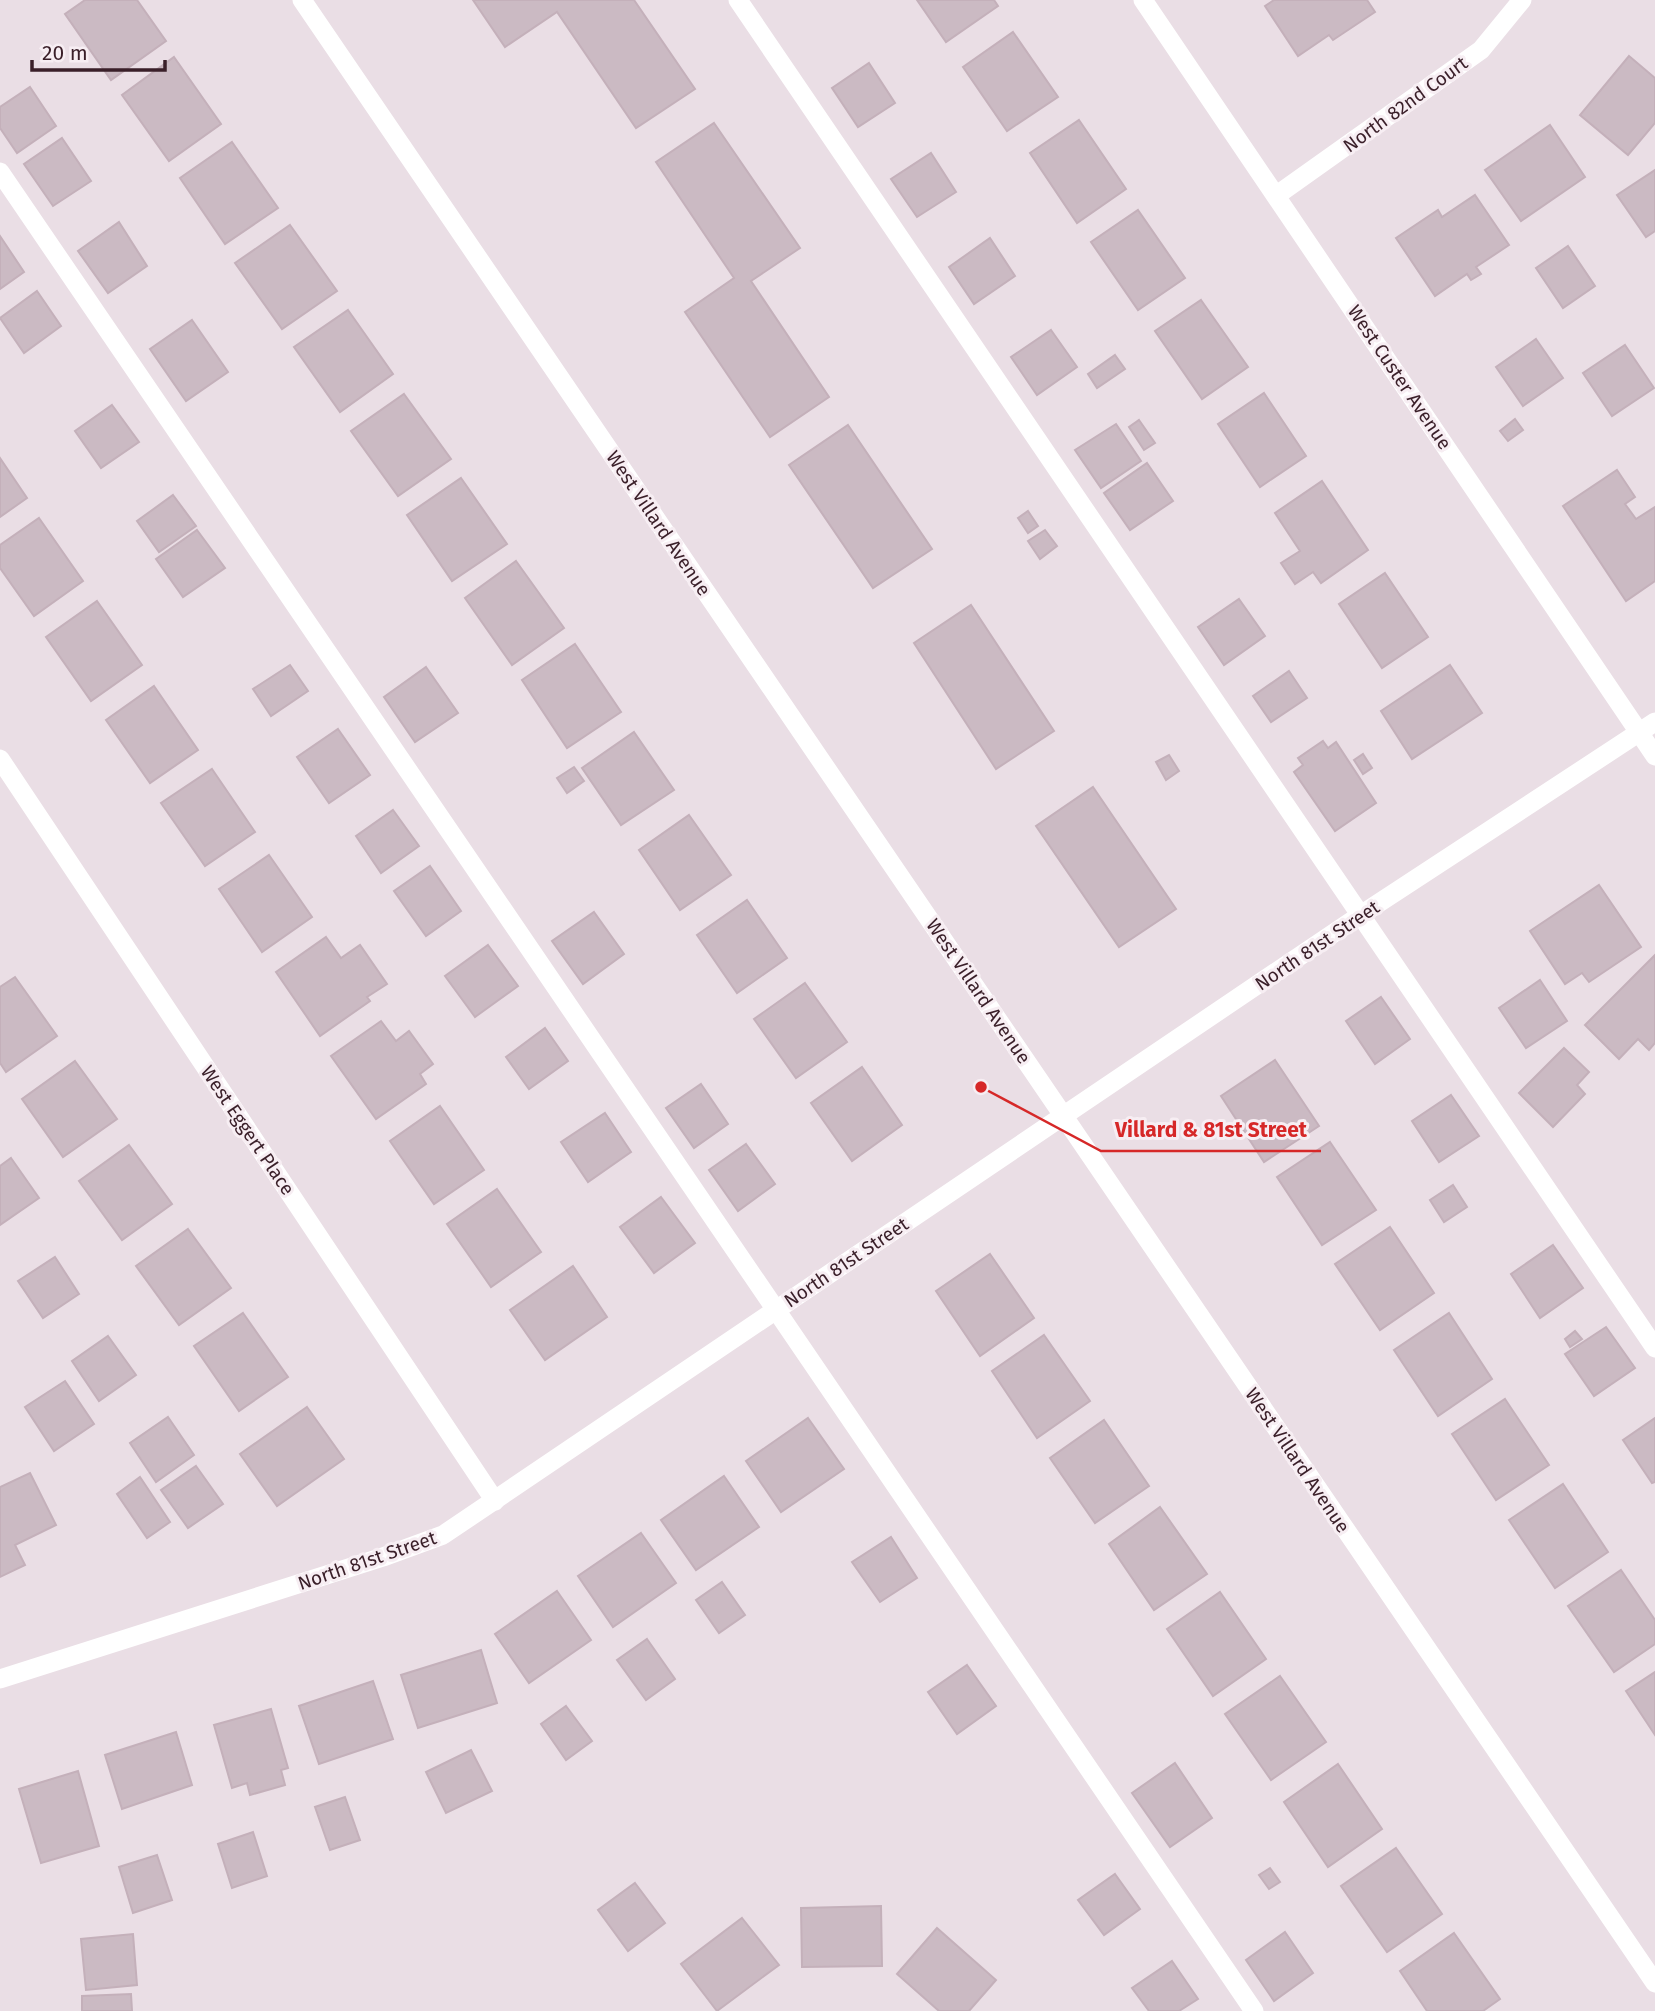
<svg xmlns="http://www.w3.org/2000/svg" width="1655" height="2011" font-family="'Fira Sans',sans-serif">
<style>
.building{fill:#cbbac3;stroke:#c4b0ba;stroke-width:2}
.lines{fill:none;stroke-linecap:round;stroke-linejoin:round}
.service{stroke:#fff;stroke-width:19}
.minor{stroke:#fff;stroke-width:19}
.tertiary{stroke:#fff;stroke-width:19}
.labels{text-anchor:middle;stroke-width:6;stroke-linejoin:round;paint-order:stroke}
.street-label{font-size:19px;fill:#3a1f29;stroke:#f7eef3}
.leader{fill:none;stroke:#d62828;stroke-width:2.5}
.callout-dot{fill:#d62828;stroke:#f7eef3;stroke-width:2.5}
.callout-label{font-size:21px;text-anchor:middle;font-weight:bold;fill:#d62828;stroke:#f7eef3;stroke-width:6;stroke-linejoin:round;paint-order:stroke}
</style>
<rect width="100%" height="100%" fill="#eadee5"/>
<g class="building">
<polygon points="85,0 137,0 166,41 111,80 65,14"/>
<polygon points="473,0 634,0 695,89 636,128 557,12 505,47"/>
<polygon points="917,0 994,0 998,6 946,42"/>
<polygon points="1274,0 1367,0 1375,12 1333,40 1329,35 1298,56 1265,6"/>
<polygon points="1013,32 1058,97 1007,131 963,67"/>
<polygon points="1629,56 1655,78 1655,123 1628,155 1580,115"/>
<polygon points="174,57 221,124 169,161 122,95"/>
<polygon points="869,63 895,103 858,127 832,88"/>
<polygon points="30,87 56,126 17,153 0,128 0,107"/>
<polygon points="1079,120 1126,189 1077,223 1030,153"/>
<polygon points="714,123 800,248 751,281 829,397 770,437 685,312 734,278 656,162"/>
<polygon points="1550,125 1585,177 1521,221 1485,170"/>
<polygon points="62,138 91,181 53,206 24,164"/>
<polygon points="232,142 278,208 225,244 180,178"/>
<polygon points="931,153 956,192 917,217 891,179"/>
<polygon points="1655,170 1655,231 1646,237 1617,195"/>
<polygon points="1475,195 1509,245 1476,267 1481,274 1471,280 1467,274 1435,296 1396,238 1438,210 1442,217"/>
<polygon points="1138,210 1185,278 1138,310 1091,242"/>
<polygon points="119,222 147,266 108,293 78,251"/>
<polygon points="290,225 337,291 282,329 235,263"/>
<polygon points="0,236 24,272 0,289"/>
<polygon points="990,238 1015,276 974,304 949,267"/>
<polygon points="1568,246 1595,286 1563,308 1536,268"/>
<polygon points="37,291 61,326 24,353 0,318"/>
<polygon points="1201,300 1248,367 1202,399 1155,331"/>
<polygon points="348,310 393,374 340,412 294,347"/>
<polygon points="192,320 228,372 186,401 150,349"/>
<polygon points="1051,330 1077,367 1037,395 1011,357"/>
<polygon points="1536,339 1563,378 1523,406 1496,367"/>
<polygon points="1625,345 1654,388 1612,416 1583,373"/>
<polygon points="1115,355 1125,369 1097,388 1088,374"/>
<polygon points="1264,393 1306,456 1260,487 1218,424"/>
<polygon points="404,394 451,459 398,496 351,431"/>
<polygon points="112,405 139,442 101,468 75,431"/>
<polygon points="1515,419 1523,430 1508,441 1500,431"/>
<polygon points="1139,420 1155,443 1144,450 1129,427"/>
<polygon points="1116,424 1141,461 1101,488 1075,450"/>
<polygon points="848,425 932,549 873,588 789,465"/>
<polygon points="0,458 27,498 0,517"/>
<polygon points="1147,463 1173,501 1130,530 1104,493"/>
<polygon points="1617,470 1635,497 1625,504 1636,519 1655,507 1655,581 1626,601 1563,506"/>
<polygon points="461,478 507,544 452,581 407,515"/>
<polygon points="1322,481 1368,550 1321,583 1313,572 1295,584 1281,563 1300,551 1275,513"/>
<polygon points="173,495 196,526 159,552 137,521"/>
<polygon points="1028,511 1038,526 1028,533 1018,518"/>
<polygon points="39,518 83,581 34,616 0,568 0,545"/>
<polygon points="197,530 225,568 183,597 156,559"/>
<polygon points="1045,530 1057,546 1040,559 1028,541"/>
<polygon points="516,561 564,628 512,665 465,598"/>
<polygon points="1385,573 1428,637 1382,668 1339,604"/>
<polygon points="1239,599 1265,636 1224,665 1198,627"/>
<polygon points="97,601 142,665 91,701 46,637"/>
<polygon points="971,605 1054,731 996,769 914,643"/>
<polygon points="575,644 621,712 567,748 522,680"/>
<polygon points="290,665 308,691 271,716 253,689"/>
<polygon points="1450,665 1482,713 1412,759 1381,711"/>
<polygon points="426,667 458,713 415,742 384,697"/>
<polygon points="1289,671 1307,698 1271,722 1253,696"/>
<polygon points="154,686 198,750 150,783 106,720"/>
<polygon points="338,729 370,775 329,803 297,757"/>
<polygon points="634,732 674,790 621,825 582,768"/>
<polygon points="1323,741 1328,748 1336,742 1376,803 1335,831 1294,772 1303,765 1298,758"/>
<polygon points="1363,754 1372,768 1363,774 1354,760"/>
<polygon points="1169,755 1179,771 1166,780 1156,762"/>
<polygon points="574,767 584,781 567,793 557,778"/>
<polygon points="212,769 255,832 205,866 161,803"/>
<polygon points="1093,787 1176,909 1119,947 1036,826"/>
<polygon points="393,810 419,846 381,873 356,836"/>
<polygon points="689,815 731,875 680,910 639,850"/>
<polygon points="269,855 312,917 262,952 219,889"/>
<polygon points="430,866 461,911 426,936 394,891"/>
<polygon points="1599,885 1641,947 1589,982 1582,973 1565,984 1530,931"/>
<polygon points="747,900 787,958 737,993 697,935"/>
<polygon points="594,912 624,954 583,984 552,941"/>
<polygon points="326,937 341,958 360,945 387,984 367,997 370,1001 320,1036 276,972"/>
<polygon points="488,945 518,986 475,1017 445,976"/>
<polygon points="1655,955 1655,1043 1649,1050 1638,1039 1619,1059 1585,1025"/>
<polygon points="15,977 57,1036 6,1072 0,1063 0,987"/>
<polygon points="1540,980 1567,1021 1526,1048 1499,1008"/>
<polygon points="805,983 847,1042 796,1078 754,1019"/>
<polygon points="1381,997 1410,1039 1375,1064 1346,1021"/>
<polygon points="381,1021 396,1041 409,1031 433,1064 420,1074 426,1084 376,1119 331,1056"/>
<polygon points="545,1028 568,1061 529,1089 506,1057"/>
<polygon points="1564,1048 1589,1072 1577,1085 1585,1094 1553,1127 1519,1093"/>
<polygon points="1275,1060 1319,1126 1264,1162 1221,1096"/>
<polygon points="75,1061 117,1119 63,1157 22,1099"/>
<polygon points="862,1067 902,1125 852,1161 811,1103"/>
<polygon points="701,1084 728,1124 694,1148 666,1108"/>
<polygon points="1451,1095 1479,1136 1439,1162 1412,1121"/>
<polygon points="440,1106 484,1170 434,1204 390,1141"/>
<polygon points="605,1113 631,1152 588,1182 561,1142"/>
<polygon points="1330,1142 1376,1210 1322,1245 1277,1177"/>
<polygon points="746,1144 775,1184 738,1211 709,1170"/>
<polygon points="129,1145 172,1204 122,1240 79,1181"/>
<polygon points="11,1158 39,1198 0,1225 0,1166"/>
<polygon points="1453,1185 1467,1207 1444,1222 1430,1200"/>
<polygon points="497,1189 541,1252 491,1287 447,1224"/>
<polygon points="661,1197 695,1243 654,1273 620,1227"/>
<polygon points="1390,1227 1434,1293 1380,1330 1335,1264"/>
<polygon points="188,1229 231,1288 179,1325 136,1266"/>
<polygon points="1553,1245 1583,1288 1540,1318 1511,1274"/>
<polygon points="990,1254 1034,1318 980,1356 936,1291"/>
<polygon points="55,1257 79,1294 43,1318 18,1281"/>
<polygon points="573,1266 607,1317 545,1360 510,1310"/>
<polygon points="243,1313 288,1377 239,1411 194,1346"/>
<polygon points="1449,1313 1492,1379 1438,1416 1394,1350"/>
<polygon points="1606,1327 1635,1368 1594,1396 1565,1354"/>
<polygon points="1575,1331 1582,1339 1570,1347 1565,1339"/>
<polygon points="1044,1335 1090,1401 1037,1438 992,1371"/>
<polygon points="108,1336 136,1375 99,1401 72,1361"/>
<polygon points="65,1381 94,1424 54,1451 25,1407"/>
<polygon points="1505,1399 1549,1465 1496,1500 1452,1434"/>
<polygon points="307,1407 344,1459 277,1506 240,1454"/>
<polygon points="168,1417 194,1455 156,1482 130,1443"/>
<polygon points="808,1418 844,1469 781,1512 746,1461"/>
<polygon points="1655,1418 1655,1482 1652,1483 1623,1440"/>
<polygon points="1104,1420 1149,1486 1095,1523 1050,1458"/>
<polygon points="196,1466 223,1504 188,1528 161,1490"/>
<polygon points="30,1473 56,1525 15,1545 25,1565 0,1577 0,1487"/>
<polygon points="724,1476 759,1527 696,1570 661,1520"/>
<polygon points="140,1477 170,1522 147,1538 117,1494"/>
<polygon points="1563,1484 1608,1552 1555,1588 1509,1520"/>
<polygon points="1160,1507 1207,1574 1154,1610 1109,1544"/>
<polygon points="641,1533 676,1583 613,1627 578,1576"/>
<polygon points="891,1537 917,1578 880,1602 852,1562"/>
<polygon points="1621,1570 1655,1620 1655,1644 1614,1672 1568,1606"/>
<polygon points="722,1582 745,1615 719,1633 696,1600"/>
<polygon points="557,1591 591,1640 529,1683 495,1634"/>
<polygon points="1220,1592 1266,1659 1213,1696 1167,1629"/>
<polygon points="647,1639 675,1679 646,1700 617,1660"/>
<polygon points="481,1650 497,1703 418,1728 401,1675"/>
<polygon points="967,1665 996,1706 957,1734 928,1692"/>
<polygon points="1655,1672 1655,1735 1626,1691"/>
<polygon points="1280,1676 1326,1742 1271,1780 1225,1714"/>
<polygon points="373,1681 393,1739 319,1764 299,1706"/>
<polygon points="566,1706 592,1741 566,1760 541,1724"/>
<polygon points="271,1709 288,1768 281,1770 285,1785 250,1795 247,1783 232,1788 214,1725"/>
<polygon points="176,1732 192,1785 122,1809 105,1755"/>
<polygon points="471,1750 492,1791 446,1813 426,1772"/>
<polygon points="1175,1763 1212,1818 1170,1847 1132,1793"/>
<polygon points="1338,1764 1382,1829 1328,1867 1284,1802"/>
<polygon points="78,1771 99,1846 41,1863 19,1789"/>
<polygon points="345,1797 360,1840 330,1850 315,1807"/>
<polygon points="253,1832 267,1876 232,1888 218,1844"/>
<polygon points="1396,1848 1442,1914 1387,1952 1341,1886"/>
<polygon points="157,1855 172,1900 133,1913 119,1867"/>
<polygon points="1270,1868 1280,1882 1269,1889 1259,1875"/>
<polygon points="1115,1874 1140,1909 1104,1935 1078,1900"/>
<polygon points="635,1883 665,1923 628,1951 598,1910"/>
<polygon points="881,1906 882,1966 802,1967 801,1908"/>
<polygon points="742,1918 779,1965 717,2011 681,1964"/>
<polygon points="937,1928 996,1980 969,2011 939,2011 897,1974"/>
<polygon points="1285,1932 1313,1973 1274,2001 1246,1960"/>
<polygon points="1454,1933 1500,1999 1483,2011 1427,2011 1400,1971"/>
<polygon points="133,1934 137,1985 86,1990 81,1939"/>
<polygon points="1172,1961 1198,1999 1179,2011 1149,2011 1132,1988"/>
<polygon points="131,1994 132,2011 82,2011 82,1996"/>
</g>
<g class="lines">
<g class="service">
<polyline points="738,0 1655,1348"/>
<polyline points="0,172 1254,2011"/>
</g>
<g class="minor">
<polyline points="1143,0 1655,756"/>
<polyline points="1277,195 1481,50 1522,0"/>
<polyline points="0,759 495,1501"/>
<polyline points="0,1679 383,1557 443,1535 1362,914 1655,722"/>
</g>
<polyline class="tertiary" points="302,0 1655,1983"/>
</g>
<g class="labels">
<g class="street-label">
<text transform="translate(1405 104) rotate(-36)" y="7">North 82nd Court</text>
<text transform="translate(1400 377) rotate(56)" y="7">West Custer Avenue</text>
<text transform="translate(659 523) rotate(56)" y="7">West Villard Avenue</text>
<text transform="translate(1317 945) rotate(-34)" y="7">North 81st Street</text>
<text transform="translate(979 991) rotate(56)" y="7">West Villard Avenue</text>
<text transform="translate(248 1130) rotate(56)" y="7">West Eggert Place</text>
<text transform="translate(846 1262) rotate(-34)" y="7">North 81st Street</text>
<text transform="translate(1298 1460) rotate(56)" y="7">West Villard Avenue</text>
<text transform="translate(367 1560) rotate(-19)" y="7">North 81st Street</text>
</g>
</g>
<path class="leader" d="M981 1087L1101 1151H1321"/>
<circle class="callout-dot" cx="981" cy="1087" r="7"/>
<g class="callout-label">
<text x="1211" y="1137">Villard &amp; 81st Street</text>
</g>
<path d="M32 60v10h133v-10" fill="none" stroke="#3a1f29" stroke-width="3.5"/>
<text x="42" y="60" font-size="21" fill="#3a1f29" stroke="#f7eef3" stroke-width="5" paint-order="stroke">20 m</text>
</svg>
